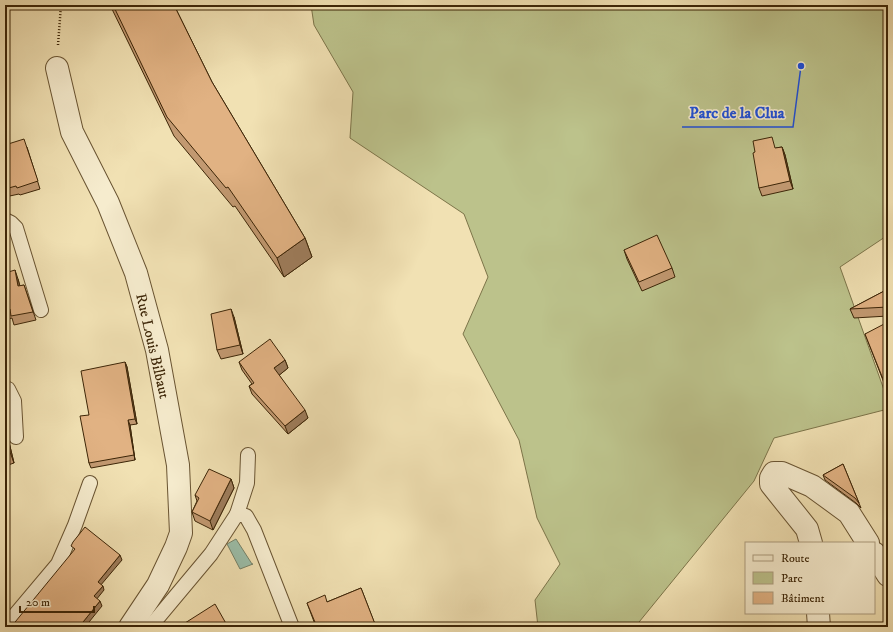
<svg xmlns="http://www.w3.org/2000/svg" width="893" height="632" font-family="'IM FELL DW Pica',serif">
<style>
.green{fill:#bcc28b;stroke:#7c7449}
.water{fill:#9bbea9;stroke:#758168}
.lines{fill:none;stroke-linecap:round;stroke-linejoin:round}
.lane-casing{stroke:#695432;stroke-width:16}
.street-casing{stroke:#695432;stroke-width:24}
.path{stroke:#3c2507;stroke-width:2.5;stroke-dasharray:1 2;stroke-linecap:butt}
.lane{stroke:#f6ecce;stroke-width:14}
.street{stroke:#f6ecce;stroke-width:22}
.wall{fill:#c29971;stroke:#3c2507}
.shaded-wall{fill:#9e7d5c;stroke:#3c2507}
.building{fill:#e1b283;stroke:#3c2507}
.labels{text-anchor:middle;stroke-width:3;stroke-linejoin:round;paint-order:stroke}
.street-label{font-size:15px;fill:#3c2507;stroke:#f6ecce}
.leader{fill:none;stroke:#1d4ed8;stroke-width:1.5}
.callout-dot{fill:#1d4ed8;stroke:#f6ecce;stroke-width:1.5}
.callout-label{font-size:16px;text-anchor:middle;font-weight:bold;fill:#1d4ed8;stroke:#f6ecce;stroke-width:3;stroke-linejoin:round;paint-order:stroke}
</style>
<rect width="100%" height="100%" fill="#f1e1b3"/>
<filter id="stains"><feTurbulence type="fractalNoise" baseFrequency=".005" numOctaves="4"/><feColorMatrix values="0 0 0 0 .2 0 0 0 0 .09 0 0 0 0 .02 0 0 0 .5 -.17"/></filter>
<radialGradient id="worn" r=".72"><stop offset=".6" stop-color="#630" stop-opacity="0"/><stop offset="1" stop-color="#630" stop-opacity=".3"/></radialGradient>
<polygon class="green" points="311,5 888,5 888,235 840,267 888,401 888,409 774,438 754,481 635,627 538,627 535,600 560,564 537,518 519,440 463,334 488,277 464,214 350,138 353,92 314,25"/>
<polygon class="water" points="236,539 252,564 253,564 240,569 227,544"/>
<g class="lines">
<defs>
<g id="lane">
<polyline points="5,220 11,223 16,228 41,310"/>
<polyline points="5,388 8,389 14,401 16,437"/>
<polyline points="237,514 247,483 248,455"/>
<polyline points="5,627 58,564 75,525 90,483"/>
<polyline points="150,627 211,554 237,514 246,516 254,530 292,627"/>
</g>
<g id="street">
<polyline points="57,68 72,132 108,203 136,273 157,350 178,465 181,533 176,547 158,585 130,627"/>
<polyline points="811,543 807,529 771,484 771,478 774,473 782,473 812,486 849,513 868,543"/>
<polyline points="874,553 888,575"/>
<polyline points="818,613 819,627"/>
</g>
</defs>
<use href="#lane" class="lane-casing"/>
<use href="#street" class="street-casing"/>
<polyline class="path" points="58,45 61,5"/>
<use href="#lane" class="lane"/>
<use href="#street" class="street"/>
</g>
<g class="wall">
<polygon points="110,5 174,5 212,82 305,238 312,257 284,277 235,206 233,207 174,136"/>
<polygon points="5,145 27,147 40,189 20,195 19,194 5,197"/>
<polygon points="782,147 785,155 793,189 762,196 759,188 776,148"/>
<polygon points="624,250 672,268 675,277 642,291 627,259"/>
<polygon points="5,273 18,279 20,286 24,285 36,320 14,325 12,318 5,320"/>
<polygon points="888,289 888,316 854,318 850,309"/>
<polygon points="234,317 243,354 221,359 217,350"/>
<polygon points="888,329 888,387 886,388 865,334"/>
<polygon points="285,360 288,368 279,375 308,418 288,434 252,394 249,386 252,384 242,370 239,362"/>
<polygon points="125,362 127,367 137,424 130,425 135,460 91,468 89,463 89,415"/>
<polygon points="5,423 8,438 14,463 5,466"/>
<polygon points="843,464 861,508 856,503 825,480 823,475"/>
<polygon points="231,479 234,488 213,530 195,521 192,512 197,501 195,495"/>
<polygon points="361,588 376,627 316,627 307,603 327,602"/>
</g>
<g class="shaded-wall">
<polygon points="782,147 785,155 793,189 790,181"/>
<polygon points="305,238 312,257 284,277 277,258"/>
<polygon points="15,270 18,279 22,295 18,286"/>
<polygon points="231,309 234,317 243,354 240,345"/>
<polygon points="285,360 288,368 277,377 274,368"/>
<polygon points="125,362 127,367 137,424 135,419"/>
<polygon points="305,410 308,418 288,434 285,426"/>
<polygon points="128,420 130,425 135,460 134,455"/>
<polygon points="5,423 8,438 14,463 10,452 5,433"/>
<polygon points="231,479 234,488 213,530 210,521"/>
<polygon points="120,555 122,560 100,586 98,582"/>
<polygon points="103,586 104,590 96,600 94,596"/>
<polygon points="100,601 102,606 85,627 79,627"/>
</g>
<g class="building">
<polygon points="113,5 174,5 212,82 305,238 277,258 228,187 226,188 167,117"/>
<polygon points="772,137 775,148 782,147 790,181 759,188 753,153 755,152 753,141"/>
<polygon points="24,139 38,181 17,188 16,186 5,189 5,145"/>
<polygon points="657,235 672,268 639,282 624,250"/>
<polygon points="15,270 18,286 24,285 33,312 11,316 10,309 5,310 5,273"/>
<polygon points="888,289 888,307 850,309"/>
<polygon points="231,309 240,345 217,350 211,314"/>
<polygon points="886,323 888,329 888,377 883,379 865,334"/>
<polygon points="270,339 285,360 274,368 305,410 285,426 249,386 254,383 239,362"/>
<polygon points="125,362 135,419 128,420 134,455 89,463 80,416 89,415 81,371"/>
<polygon points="5,433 10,452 5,453"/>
<polygon points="843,464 859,503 855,498 823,475"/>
<polygon points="209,469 231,479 210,521 192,512 199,498 195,495"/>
<polygon points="85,527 120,555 98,582 103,586 94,596 100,601 79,627 11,627 75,549 71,546 73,542"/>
<polygon points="361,588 375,624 369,626 369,627 317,627 307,603 325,595 327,602"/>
<polygon points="215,604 228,627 188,627 185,623"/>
<polygon points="236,623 238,627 229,627"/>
</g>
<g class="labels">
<g class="street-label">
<text transform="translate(153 346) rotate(77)" y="5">Rue Louis Bilbaut</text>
</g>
</g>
<path class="leader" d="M801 66L793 127H682"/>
<circle class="callout-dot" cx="801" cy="66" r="4"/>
<g class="callout-label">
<text x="737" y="118">Parc de la Clua</text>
</g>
<rect width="893" height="632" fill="none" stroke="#f1e1b3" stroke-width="20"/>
<rect x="6" y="6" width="881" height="620" fill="none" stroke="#3c2507" stroke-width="2"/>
<rect x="10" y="10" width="873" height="612" fill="none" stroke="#3c2507"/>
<rect x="745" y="542" width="130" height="72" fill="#f6ecce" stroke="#ac9c7e"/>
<rect x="753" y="555" width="20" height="6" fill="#f6ecce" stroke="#ac9c7e"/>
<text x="781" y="562" font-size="12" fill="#3c2507">Route</text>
<rect x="753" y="572" width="20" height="12" fill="#bcc28b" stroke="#ac9c7e"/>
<text x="781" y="582" font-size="12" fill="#3c2507">Parc</text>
<rect x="753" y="592" width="20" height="12" fill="#e1b283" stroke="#ac9c7e"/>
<text x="781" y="602" font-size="12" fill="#3c2507">Bâtiment</text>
<path d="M20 606v6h74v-6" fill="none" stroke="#3c2507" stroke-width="2"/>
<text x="26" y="606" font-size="12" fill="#3c2507" stroke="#f6ecce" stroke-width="3" paint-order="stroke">20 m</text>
<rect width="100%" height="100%" filter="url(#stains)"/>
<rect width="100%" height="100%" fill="url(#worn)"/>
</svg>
